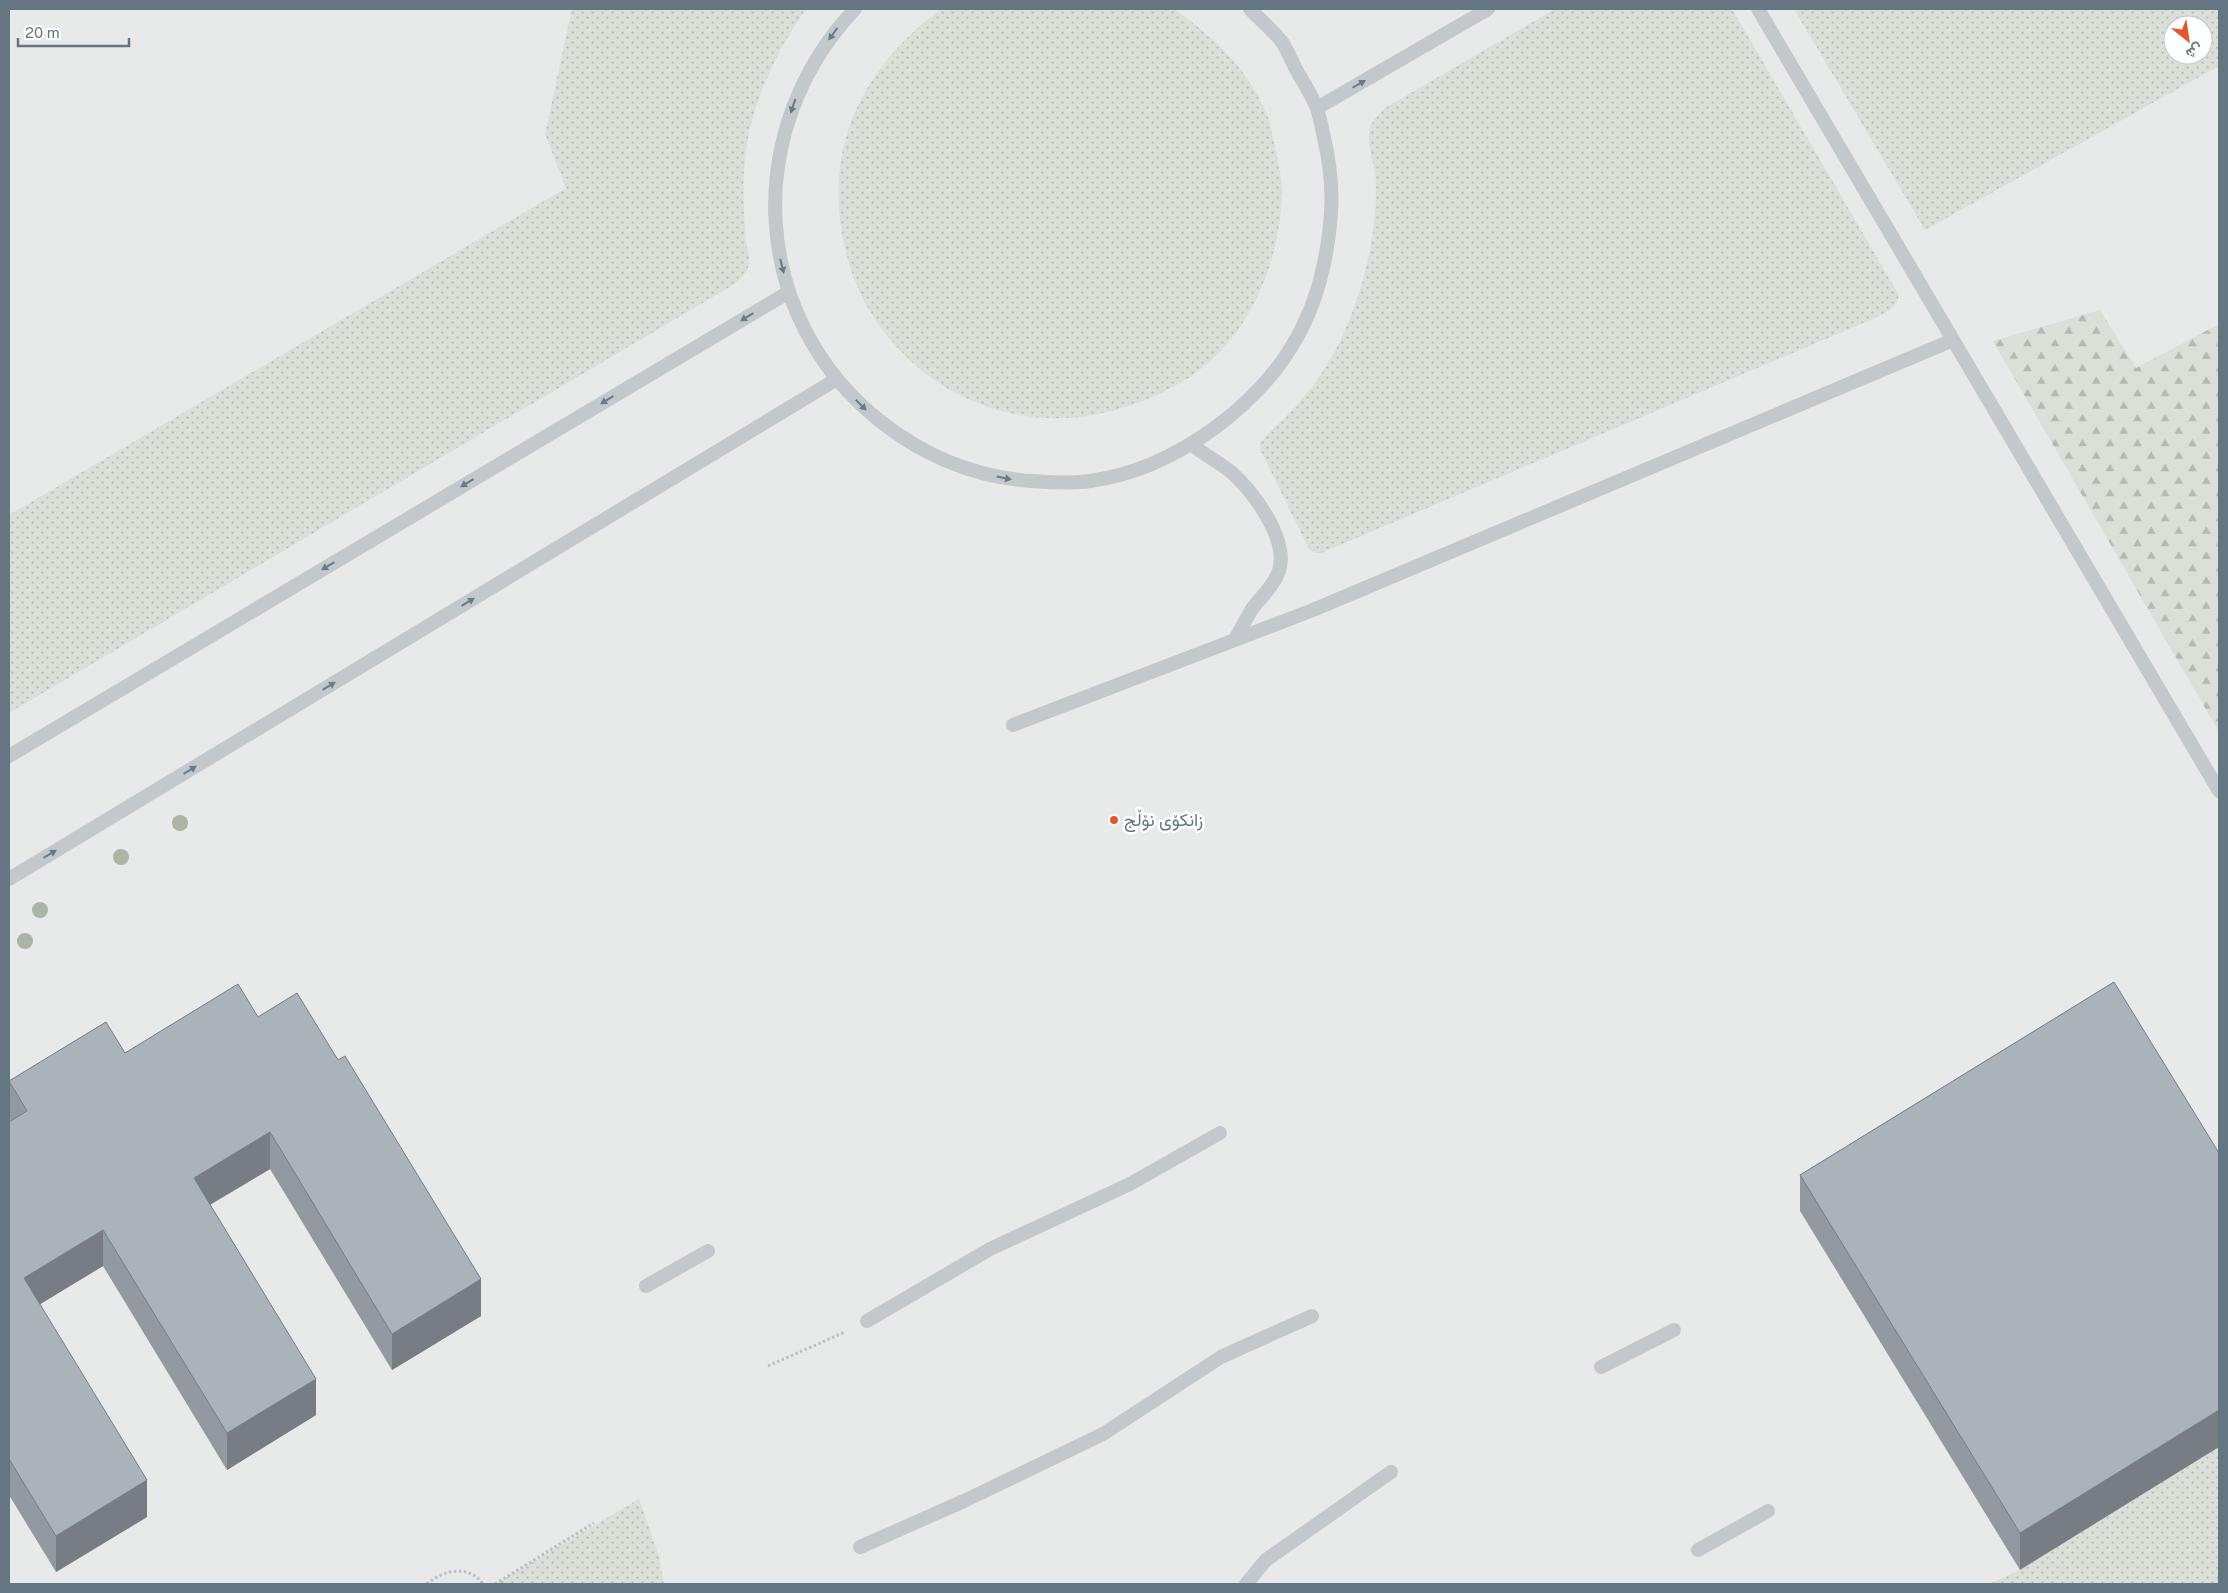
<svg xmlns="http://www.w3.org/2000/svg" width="2228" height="1593" font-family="'Public Sans',Vazirmatn,sans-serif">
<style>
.built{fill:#e8e9e9;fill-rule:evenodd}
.grass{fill:url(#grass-dots);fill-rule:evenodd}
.forest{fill:url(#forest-firs)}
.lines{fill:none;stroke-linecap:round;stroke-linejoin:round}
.path{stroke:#bbbfc2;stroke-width:3;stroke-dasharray:2.5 2.5;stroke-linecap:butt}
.service{stroke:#c3c8cc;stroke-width:14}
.tree{fill:#aab4a7}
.wall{fill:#929a9f}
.shaded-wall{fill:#777d82}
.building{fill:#aab3b9;stroke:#777d82}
.oneway{fill:#6a7a87}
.poi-dot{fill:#e4572e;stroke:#fff;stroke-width:2}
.labels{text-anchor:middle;stroke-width:5;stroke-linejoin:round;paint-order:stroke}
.poi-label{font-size:18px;fill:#657683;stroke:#fff;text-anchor:start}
</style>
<defs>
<pattern id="grass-dots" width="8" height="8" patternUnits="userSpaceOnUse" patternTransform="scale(1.25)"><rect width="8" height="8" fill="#dadfd7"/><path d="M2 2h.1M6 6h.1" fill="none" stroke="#b4b9b4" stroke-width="1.8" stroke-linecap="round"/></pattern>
<pattern id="forest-firs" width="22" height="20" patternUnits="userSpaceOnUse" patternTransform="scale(1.25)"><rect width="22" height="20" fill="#dadfd7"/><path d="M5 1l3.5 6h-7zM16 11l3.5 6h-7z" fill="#b4b9b4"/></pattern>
</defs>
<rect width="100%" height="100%" fill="#fafaf8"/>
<path class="built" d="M9,9H2219V1584H9ZM2173,25H2203V55H2173Z"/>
<g class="grass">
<path d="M572,9H806C776,52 750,106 745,159C742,187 744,214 746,242C747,250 751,257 749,264C747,274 740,279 733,285L9,713V515L566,188L545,134Z"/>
<path d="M941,9H1174C1213,36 1249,70 1267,115C1271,124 1272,134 1274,143C1278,159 1282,178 1282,194C1280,256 1255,323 1207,364C1173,392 1134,407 1092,415C1034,426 971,409 925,373C878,336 849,286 841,227C828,134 868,64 941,9Z"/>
<path d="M1555,9H1732L1899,295C1896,309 1887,312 1875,318L1321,553H1315L1309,549L1261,451L1260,443C1274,427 1291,413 1304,397C1336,359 1356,311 1367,264C1374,235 1377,203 1375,174C1373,158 1365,140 1371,125C1373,119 1381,113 1385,108Z"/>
<path d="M1794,9H2219V66L1925,230ZM2173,25H2203V55H2173Z"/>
<polygon points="2219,1447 2219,1584 1989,1584 2020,1570"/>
<polygon points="639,1499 659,1556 664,1584 496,1584"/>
</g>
<polygon class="forest" points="2100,310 2136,368 2219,324 2219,732 1993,341"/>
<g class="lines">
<g class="path">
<polyline points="768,1366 845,1332"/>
<path d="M427,1584C443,1570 469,1564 483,1584"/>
<polyline points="495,1584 594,1523"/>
</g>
<g class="service">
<path d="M855,9C741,129 749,317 880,421C924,456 975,477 1031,481C1050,482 1071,484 1090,481C1135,475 1179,454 1216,427C1271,386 1308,336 1323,268C1333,222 1335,184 1324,138C1322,127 1320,116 1316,106C1311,94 1304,83 1297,71C1292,62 1288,51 1282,42C1273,30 1260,20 1250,9"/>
<polyline points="1758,9 2219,791"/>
<polyline points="1317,108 1488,9"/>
<path d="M1192,445C1204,454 1218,462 1230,471C1253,491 1289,539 1279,571C1274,586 1261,597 1252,609C1246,619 1241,629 1235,639"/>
<polyline points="1013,725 1313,610 1953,340"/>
<polyline points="9,756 789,292"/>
<polyline points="9,879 837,379"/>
<polyline points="646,1286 708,1251"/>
<polyline points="867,1321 990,1249 1130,1184 1220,1133"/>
<polyline points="1601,1367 1674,1330"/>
<polyline points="860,1547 964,1501 1103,1434 1221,1357 1312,1316"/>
<polyline points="1698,1550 1768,1511"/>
<polyline points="1246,1584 1266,1560 1391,1472"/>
</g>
</g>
<g class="tree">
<circle cx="180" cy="823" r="8"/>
<circle cx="121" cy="857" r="8"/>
<circle cx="40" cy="910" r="8"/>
<circle cx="25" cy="941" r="8"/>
</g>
<g class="wall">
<polygon points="2114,982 2020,1570 1800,1211 1800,1175"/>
<polygon points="258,1017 481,1316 392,1370 270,1169 210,1205 316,1415 227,1470 103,1266 40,1304 147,1517 56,1572 9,1495 9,1122 11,1121 9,1117 9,1081 125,1053"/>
</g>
<g class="shaded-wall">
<polygon points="270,1132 270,1169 194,1214 194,1178"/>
<polygon points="103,1230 103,1266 24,1314 24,1278"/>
<polygon points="481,1279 481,1316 392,1370 392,1334"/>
<polygon points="316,1379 316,1415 227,1470 227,1433"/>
<polygon points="2219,1410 2219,1447 2020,1570 2020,1533"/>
<polygon points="147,1480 147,1517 56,1572 56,1536"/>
</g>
<g class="building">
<polygon points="2114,982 2219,1153 2219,1410 2020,1533 1800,1175"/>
<polygon points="238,984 258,1017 297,993 338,1060 345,1056 481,1279 392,1334 270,1132 194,1178 316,1379 227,1433 103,1230 24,1278 147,1480 56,1536 9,1459 9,1122 27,1111 9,1081 106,1022 125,1053"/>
</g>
<defs><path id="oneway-solid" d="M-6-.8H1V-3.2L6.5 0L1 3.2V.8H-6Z" transform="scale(1.25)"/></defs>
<g class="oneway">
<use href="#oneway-solid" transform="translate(833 34) rotate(126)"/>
<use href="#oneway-solid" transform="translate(1359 84) rotate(-30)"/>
<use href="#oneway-solid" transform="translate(793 106) rotate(109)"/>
<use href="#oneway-solid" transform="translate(782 266) rotate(76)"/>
<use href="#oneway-solid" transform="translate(747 317) rotate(149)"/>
<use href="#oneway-solid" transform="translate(607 400) rotate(149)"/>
<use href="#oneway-solid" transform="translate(861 405) rotate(45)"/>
<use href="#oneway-solid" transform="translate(1004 478) rotate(12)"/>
<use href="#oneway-solid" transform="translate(467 483) rotate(149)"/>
<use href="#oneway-solid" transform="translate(328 566) rotate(149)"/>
<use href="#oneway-solid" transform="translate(468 602) rotate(-31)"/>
<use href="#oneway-solid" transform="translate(329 686) rotate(-31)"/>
<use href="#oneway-solid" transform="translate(190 770) rotate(-31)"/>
<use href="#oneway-solid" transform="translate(50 854) rotate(-31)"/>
</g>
<circle class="poi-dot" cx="1114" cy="820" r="5"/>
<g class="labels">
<g class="poi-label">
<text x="1124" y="826">زانکۆی نۆڵج</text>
</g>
</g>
<rect width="2228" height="1593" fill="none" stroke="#657683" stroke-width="20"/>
<g transform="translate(2188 40) rotate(150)"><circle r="24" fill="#ffffff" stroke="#c1c8cd"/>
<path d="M0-4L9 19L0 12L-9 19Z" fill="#e4572e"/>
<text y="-8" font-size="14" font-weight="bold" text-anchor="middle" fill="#657683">ش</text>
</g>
<path d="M18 38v8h111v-8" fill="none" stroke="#657683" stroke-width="2.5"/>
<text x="25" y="38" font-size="15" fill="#657683" stroke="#ffffff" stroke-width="4" paint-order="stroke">20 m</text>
</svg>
